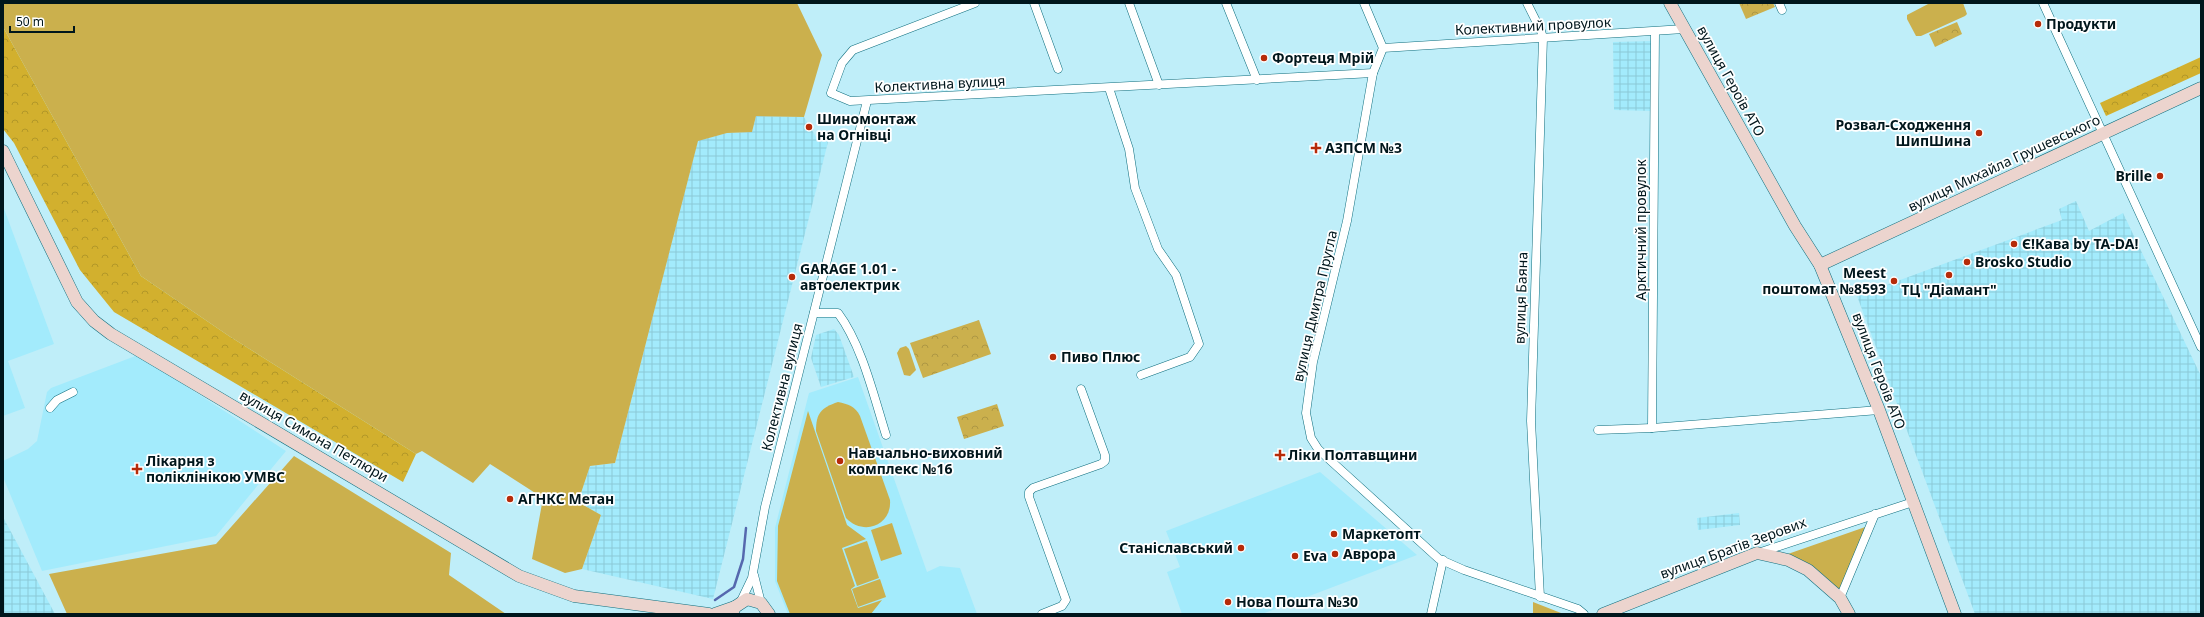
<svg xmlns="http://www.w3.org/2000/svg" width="2204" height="617" font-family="'Noto Sans',sans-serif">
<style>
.built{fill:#a3ebfc}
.industrial{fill:url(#industrial-grid)}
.grass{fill:#cbb04d}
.forest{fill:url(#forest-crowns)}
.park{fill:url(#park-crowns)}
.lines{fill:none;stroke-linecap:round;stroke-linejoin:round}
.stream{stroke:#5568ae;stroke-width:2.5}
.street-casing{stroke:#0e6e7e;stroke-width:9}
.secondary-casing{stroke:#0e6e7e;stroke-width:13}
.street{stroke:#fff;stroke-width:8}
.secondary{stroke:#ecd4ce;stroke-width:12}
.poi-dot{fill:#b62b09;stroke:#fff;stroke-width:1.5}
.labels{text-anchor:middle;stroke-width:3.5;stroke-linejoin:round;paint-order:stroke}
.poi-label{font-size:14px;font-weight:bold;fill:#00161c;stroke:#fff;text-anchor:start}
.street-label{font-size:14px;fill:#00161c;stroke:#fff}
</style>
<defs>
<pattern id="industrial-grid" width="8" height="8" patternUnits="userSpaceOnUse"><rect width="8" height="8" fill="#a3ebfc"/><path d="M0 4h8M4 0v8" fill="none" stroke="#8bc9d7"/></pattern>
<pattern id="forest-crowns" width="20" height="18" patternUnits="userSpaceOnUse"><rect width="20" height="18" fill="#d2b02e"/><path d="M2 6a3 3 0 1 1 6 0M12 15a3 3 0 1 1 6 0" fill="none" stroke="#b29728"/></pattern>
<pattern id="park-crowns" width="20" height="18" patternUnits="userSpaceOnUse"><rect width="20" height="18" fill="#cbb04d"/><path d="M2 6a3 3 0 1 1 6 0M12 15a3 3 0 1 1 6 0" fill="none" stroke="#ad9743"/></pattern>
</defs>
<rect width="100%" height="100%" fill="#bfeef9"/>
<g class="built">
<polygon points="3,206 54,344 8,361 25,408 3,416"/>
<polygon points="138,355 286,451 216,536 42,571 3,477 3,461 28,449 37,441 47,392 51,388"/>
<polygon points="858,377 927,572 940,566 960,568 977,614 788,614 775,581 775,528 809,393"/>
<polygon points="1320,472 1417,555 1262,614 1182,614 1167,572 1180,567 1166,531"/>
</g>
<g class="industrial">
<polygon points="1654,41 1653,111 1614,110 1613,42"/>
<polygon points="756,116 804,117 816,137 828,142 713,599 582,569 601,515 578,502 590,466 615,463 698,140 727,133 752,132"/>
<polygon points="2076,201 2089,231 2123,213 2201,376 2201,614 1975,614 1857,296 2062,220 2059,209"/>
<polygon points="834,329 839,335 854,377 821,387 811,358 816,335"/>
<polygon points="1739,513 1740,525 1698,530 1697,518"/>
<polygon points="3,517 55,614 3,614"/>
</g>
<g class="grass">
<polygon points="3,3 797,3 822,55 804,117 756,116 752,132 727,133 698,141 615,463 590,466 578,502 601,515 582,569 565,573 532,559 543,498 490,464 473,483 422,451 416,454 229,336 141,276 3,27"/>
<polygon points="1930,3 1963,3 1967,14 1965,16 1921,36 1916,36 1907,19 1907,15"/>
<polygon points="906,346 909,349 916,370 910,376 904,375 897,353 900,348"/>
<path d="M838,402C848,404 855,406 860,416L890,500C892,526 863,536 846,518L816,431C816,413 821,408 838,402Z"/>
<polygon points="808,411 847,525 866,539 842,548 855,586 851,589 858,608 882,600 871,614 790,614 777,581 778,526"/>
<polygon points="294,456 451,553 449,575 506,614 67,614 49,574 216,544"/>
<polygon points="892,523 902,554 881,561 871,530"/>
<polygon points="1871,525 1842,592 1814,567 1785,555"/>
<polygon points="867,541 879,578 857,586 844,549"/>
<polygon points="880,579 886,597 858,607 852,589"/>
<polygon points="1533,602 1561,613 1562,614 1533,614"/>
</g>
<g class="forest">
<polygon points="3,27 141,276 229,336 416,454 403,482 114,312 80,270 14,143 3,129"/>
<polygon points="2201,57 2201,73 2106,116 2100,103"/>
</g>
<g class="park">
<polygon points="1739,3 1773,3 1775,7 1746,19"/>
<polygon points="1957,22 1962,34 1935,47 1929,34"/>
<polygon points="979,320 991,354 923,378 910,343"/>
<polygon points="997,404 1004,426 964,439 957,417"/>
</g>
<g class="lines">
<polyline class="stream" points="715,600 734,587 743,559 746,528"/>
<defs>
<g id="street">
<polyline points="975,3 853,50 842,63 831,93 850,101 1373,73"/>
<polyline points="1034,3 1058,69"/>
<polyline points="1129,3 1159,85"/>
<polyline points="1226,3 1257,80"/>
<polyline points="1364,3 1383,48"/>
<polyline points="1527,3 1541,31 1543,38 1531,421 1540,597"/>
<polyline points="1779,3 1782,10"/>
<polyline points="2043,3 2201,347"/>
<polyline points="1655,32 1652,428 1879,410"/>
<polyline points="1383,48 1373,73 1347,221 1313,362 1306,413 1311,438 1318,449 1331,461 1439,559 1464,570 1578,609 1584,614"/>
<polyline points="1383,48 1684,29"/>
<polyline points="1109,88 1129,149 1135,188 1158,249 1176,275 1199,344 1190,357 1141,375"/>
<path d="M814,313H838C862,345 874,397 886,435"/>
<polyline points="50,408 57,400 73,392"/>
<polyline points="1598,430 1652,428"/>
<polyline points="1758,553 1913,502"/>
<polyline points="754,575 761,603"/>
<polyline points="1840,598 1875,514"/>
<polyline points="741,601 752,578 765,507 867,101"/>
<polyline points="1042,614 1062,606 1066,600 1029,497 1029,492 1033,488 1101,464 1105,461 1105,455 1081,389"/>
<polyline points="1431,614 1443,560"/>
</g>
<g id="secondary">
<polyline points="1670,3 1795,226 1820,265 1879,410 1955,614"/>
<polyline points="3,151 77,302 94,321 111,334 519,576 574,596 709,614"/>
<polyline points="1820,265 2201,88"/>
<polyline points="715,614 735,607"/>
<polyline points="732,614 735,607 747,599 761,603 769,614"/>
<polyline points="1603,614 1757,553 1788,560 1808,570 1840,598 1849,614"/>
</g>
</defs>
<use href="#street" class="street-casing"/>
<use href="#secondary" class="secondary-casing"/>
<use href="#street" class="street"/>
<use href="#secondary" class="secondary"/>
</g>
<g class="poi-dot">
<circle cx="2038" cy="24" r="4"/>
<circle cx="1264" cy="58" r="4"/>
<circle cx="809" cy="127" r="4"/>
<circle cx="1979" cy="133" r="4"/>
<path d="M1314 142h4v4h4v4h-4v4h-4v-4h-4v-4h4z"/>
<circle cx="2160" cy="176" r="4"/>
<circle cx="2014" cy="244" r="4"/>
<circle cx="1967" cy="262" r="4"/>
<circle cx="1949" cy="275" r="4"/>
<circle cx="792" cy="277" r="4"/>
<circle cx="1894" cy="281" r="4"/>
<circle cx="1053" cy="357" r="4"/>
<path d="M1278 449h4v4h4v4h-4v4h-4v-4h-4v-4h4z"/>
<circle cx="840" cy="461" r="4"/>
<path d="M135 463h4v4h4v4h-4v4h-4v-4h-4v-4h4z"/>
<circle cx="510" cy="499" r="4"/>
<circle cx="1334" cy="534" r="4"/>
<circle cx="1241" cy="548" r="4"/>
<circle cx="1335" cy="554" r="4"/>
<circle cx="1295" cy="556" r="4"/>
<circle cx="1228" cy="602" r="4"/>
</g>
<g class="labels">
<g class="poi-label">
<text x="2046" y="29">Продукти</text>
<text x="1272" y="63">Фортеця Мрій</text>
<text x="817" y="124">Шиномонтаж<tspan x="817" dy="16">на Огнівці</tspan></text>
<text x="1971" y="130" text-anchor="end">Розвал-Сходження<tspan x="1971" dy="16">ШипШина</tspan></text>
<text x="1325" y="153">АЗПСМ №3</text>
<text x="2152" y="181" text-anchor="end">Brille</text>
<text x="2022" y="249">Є!Кава by TA-DA!</text>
<text x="1975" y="267">Brosko Studio</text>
<text x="800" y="274">GARAGE 1.01 -<tspan x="800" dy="16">автоелектрик</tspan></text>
<text x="1886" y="278" text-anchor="end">Meest<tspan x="1886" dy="16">поштомат №8593</tspan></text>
<text x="1949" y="295" text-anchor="middle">ТЦ "Діамант"</text>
<text x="1061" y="362">Пиво Плюс</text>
<text x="848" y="458">Навчально-виховний<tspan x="848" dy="16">комплекс №16</tspan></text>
<text x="1288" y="460">Ліки Полтавщини</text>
<text x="146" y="466">Лікарня з<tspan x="146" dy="16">поліклінікою УМВС</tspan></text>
<text x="518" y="504">АГНКС Метан</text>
<text x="1342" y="539">Маркетопт</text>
<text x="1233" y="553" text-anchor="end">Станіславський</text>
<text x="1343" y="559">Аврора</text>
<text x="1303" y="561">Eva</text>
<text x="1236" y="607">Нова Пошта №30</text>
</g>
<g class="street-label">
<text transform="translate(1533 26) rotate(-3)" y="5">Колективний провулок</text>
<text transform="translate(1731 81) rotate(61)" y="5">вулиця Героїв АТО</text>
<text transform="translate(940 84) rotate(-3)" y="5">Колективна вулиця</text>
<text transform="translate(2004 163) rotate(-25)" y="5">вулиця Михайла Грушевського</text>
<text transform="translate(1641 230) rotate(-90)" y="5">Арктичний провулок</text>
<text transform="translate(1521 298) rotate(-88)" y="5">вулиця Баяна</text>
<text transform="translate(1315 306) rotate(-77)" y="5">вулиця Дмитра Пругла</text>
<text transform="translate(1879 371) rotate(69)" y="5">вулиця Героїв АТО</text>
<text transform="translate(782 387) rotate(-76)" y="5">Колективна вулиця</text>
<text transform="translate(314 436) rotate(30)" y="5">вулиця Симона Петлюри</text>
<text transform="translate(1733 548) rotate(-20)" y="5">вулиця Братів Зерових</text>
</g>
</g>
<rect width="2204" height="617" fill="none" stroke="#00161c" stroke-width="8"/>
<path d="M10 26v6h64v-6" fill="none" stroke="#00161c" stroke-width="2"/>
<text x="16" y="26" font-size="12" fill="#00161c" stroke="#ffffff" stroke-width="3" paint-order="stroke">50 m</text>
</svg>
